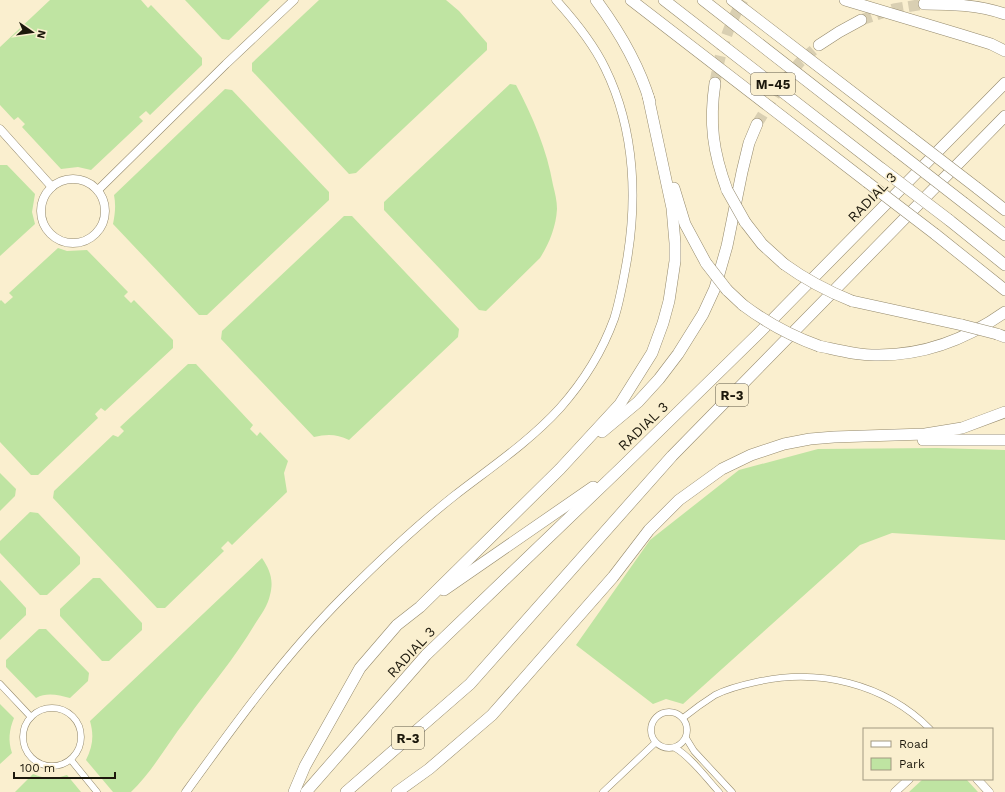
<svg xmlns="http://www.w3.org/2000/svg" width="1005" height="792" font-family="'Work Sans',sans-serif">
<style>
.green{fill:#bfe4a2}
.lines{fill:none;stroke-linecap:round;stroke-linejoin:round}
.highway-tunnel{stroke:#d9cfb2;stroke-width:11;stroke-dasharray:11 5.5;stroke-linecap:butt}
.street-casing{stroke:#94896c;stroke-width:7}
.secondary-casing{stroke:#94896c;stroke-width:9}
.highway-casing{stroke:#94896c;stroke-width:12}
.street{stroke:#fff;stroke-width:6}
.secondary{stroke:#fff;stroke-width:8}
.highway{stroke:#fff;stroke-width:11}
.highway-bridge-casing{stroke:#94896c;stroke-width:12;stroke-linecap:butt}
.highway-bridge{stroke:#fff;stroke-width:11}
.labels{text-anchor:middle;stroke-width:3;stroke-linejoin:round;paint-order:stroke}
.shield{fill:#faefcf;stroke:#5f5846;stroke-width:1}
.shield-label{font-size:13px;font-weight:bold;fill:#1c180c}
.street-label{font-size:14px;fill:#1c180c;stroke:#faefcf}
</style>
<rect width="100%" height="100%" fill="#faefcf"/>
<g class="green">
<polygon points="50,0 141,0 148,8 151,5 202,58 202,65 150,115 146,111 139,117 143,121 91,170 78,167 61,169 22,127 25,124 18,117 14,120 0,105 0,47"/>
<polygon points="185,0 270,0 229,40 222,39"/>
<polygon points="319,0 446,0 459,11 487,43 487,50 356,173 349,174 252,71 252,63"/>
<path d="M510,84L516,85C533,117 547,150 553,185C555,193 557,201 557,209C556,227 549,244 540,258L486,311L479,310L384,210V202Z"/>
<path d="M225,89L232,90L329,192V200L207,315H199L113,224C115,214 116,205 114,195Z"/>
<polygon points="0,165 7,165 35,194 32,212 35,224 0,256"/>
<path d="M344,216H352L459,329L458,337L349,440C337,434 327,434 314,437L221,339L222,331Z"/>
<polygon points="58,248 67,251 87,250 128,292 124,296 131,303 134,300 173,340 173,348 105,411 101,408 95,414 98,418 38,475 31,475 0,442 0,301 1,300 5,304 13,297 9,293"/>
<polygon points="188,364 196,364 253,425 250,429 257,436 260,432 288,461 284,473 287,492 232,545 228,541 221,548 224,551 165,608 157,608 53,498 54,491 113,435 118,437 124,431 120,427"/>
<polygon points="937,448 1005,450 1005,540 892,533 860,545 683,704 666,699 653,704 576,645 650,540 739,470 818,449"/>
<polygon points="0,473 16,489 15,496 0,511"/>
<polygon points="30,512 38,513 80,557 80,564 47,595 40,595 0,553 0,541"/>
<path d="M262,558C270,570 274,580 270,595C268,605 261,615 255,624C235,658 209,688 186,720C167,744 153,771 131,792H113L86,760C93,746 94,735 90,721Z"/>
<polygon points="93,578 100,578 142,623 142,630 109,661 102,661 60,616 60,609"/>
<polygon points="0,580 26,608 26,615 0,640"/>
<path d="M39,629H46L89,673L88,681L70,698C58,695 47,692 36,698L6,667V660Z"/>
<path d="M0,704L14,718C9,730 8,741 12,753L0,764Z"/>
<path d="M33,774C45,779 55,779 67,775L81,792H15Z"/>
<polygon points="923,779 966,779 978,792 909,792"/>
</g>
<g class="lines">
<g class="highway-tunnel">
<polyline points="861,20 894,9 924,4"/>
<path d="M715,83C720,52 727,28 743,0"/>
<polyline points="757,124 783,82 800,62 819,45"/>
</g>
<defs>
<g id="street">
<polyline points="0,684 31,717"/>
<circle cx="52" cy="737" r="29"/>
<circle cx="669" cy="730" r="18"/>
<path d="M683,718C693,710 704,702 715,695C727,689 742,685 756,682C818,668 884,683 930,729"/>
<polyline points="686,738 694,751 732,792"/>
<path d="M675,748C690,756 707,779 719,792"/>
<polyline points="71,760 97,792"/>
<polyline points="603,792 655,743"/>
</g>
<g id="secondary">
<polyline points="0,129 52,187"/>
<circle cx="73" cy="211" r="32"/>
<polyline points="98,190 226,64 294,0"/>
<polyline points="977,779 989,792"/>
<path d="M186,792C235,724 284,656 344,596C379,561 415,527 454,496C490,468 529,442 560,408C583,382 602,352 614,319C619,304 622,287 625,271C638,204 636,131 605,68C593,43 575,21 556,0"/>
<polyline points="895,792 909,779"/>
</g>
<g id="highway">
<path d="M596,0C619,31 639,65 650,102"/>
<polyline points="631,0 867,182"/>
<polyline points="664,0 882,169"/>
<polyline points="703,0 897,151"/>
<polyline points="732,0 912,138"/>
<polyline points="845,0 962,35 991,44 1005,51"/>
<path d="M924,4C952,4 978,5 1005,14"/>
<polyline points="819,45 839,32 861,20"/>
<path d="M715,83C709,123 713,152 727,190"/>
<polyline points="674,188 685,224 706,263"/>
<polyline points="977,188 1005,210"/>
<polyline points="964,203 1005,235"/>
<polyline points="949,220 1005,265"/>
<polyline points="745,222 762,244 784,264"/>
<polyline points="935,234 1005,290"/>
<polyline points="727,290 743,305"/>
<polyline points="852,301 962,325"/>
<polyline points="997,334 1005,337"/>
<path d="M819,346C838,350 859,356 879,355C927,355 967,339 1005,312"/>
<polyline points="602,432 638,402 659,379 678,354 703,314 715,288 727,246 742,172 749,143 757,124"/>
<polyline points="923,440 1005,440"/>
<polyline points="444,590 593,487"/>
<polyline points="294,792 305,766 360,668 397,625 420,607 560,469 620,404 652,353 663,323 669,301 675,261 675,243 672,208 648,96"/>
<polyline points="306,792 426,655 622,467 760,332 1005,83"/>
<polyline points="346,792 470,684 672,456 1005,116"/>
<polyline points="397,792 429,769 492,715 613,577 649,530 679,500 722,469 751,455 784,444 810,439 834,437 925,434 962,428 1005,412"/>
</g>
</defs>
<use href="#street" class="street-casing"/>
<use href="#secondary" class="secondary-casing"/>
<use href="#highway" class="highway-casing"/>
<use href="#street" class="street"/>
<use href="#secondary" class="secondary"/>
<use href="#highway" class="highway"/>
<defs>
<g id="highway-bridge">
<polyline points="912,138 977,188"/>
<polyline points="897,151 964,203"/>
<polyline points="882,169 949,220"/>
<polyline points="867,182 935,234"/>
<polyline points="727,190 745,222"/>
<polyline points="706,263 727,290"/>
<path d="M784,264C806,280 827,291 852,301"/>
<path d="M743,305C767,323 791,336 819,346"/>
<polyline points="962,325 997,334"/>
</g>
</defs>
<use href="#highway-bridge" class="highway-bridge-casing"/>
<use href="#highway-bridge" class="highway-bridge"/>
</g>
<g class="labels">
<g class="shield">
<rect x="751" y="73" width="44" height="22" rx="3"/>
<rect x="716" y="384" width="32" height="22" rx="3"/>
<rect x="392" y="727" width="32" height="22" rx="3"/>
</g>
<g class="shield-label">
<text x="773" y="89">M-45</text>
<text x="732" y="400">R-3</text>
<text x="408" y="743">R-3</text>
</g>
<g class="street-label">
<text transform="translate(872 197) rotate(-46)" y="5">RADIAL 3</text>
<text transform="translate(643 426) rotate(-44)" y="5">RADIAL 3</text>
<text transform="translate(411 652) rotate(-47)" y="5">RADIAL 3</text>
</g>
</g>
<rect x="863" y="728" width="130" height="52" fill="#faefcf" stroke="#a19981"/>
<rect x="871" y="741" width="20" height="6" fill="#ffffff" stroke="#a19981"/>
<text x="899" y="748" font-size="12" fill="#1c180c">Road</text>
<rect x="871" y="758" width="20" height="12" fill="#bfe4a2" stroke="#a19981"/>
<text x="899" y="768" font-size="12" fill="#1c180c">Park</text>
<g transform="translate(32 32) rotate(103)" stroke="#faefcf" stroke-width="3" paint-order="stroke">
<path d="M0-3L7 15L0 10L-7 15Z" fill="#1c180c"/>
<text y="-6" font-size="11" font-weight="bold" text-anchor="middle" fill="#1c180c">N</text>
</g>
<path d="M14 772v6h101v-6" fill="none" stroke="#1c180c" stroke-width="2"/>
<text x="20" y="772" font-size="12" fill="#1c180c" stroke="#faefcf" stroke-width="3" paint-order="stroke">100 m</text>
</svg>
